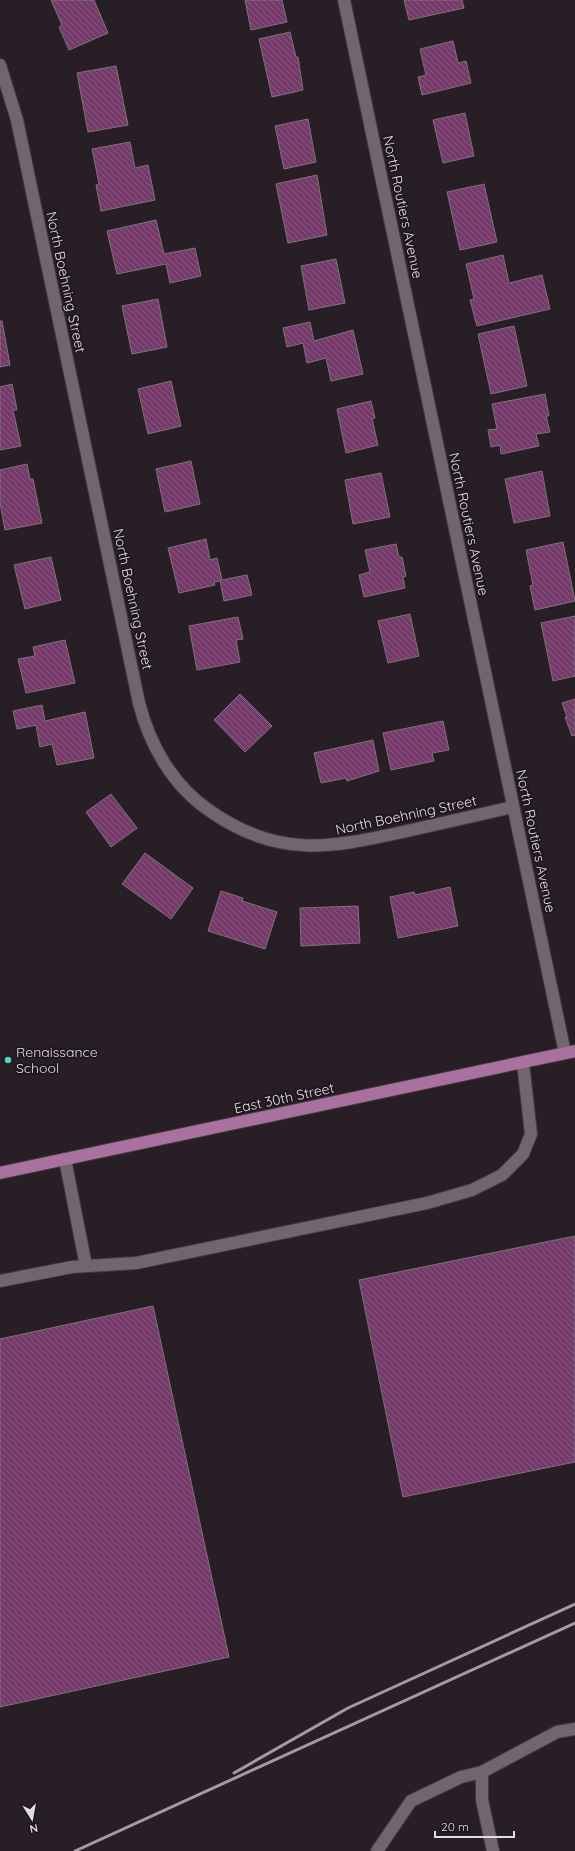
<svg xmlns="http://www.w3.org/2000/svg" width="575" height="1851" font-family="Quicksand,sans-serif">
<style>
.building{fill:url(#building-back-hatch);stroke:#7e737b}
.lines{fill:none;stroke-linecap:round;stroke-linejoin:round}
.minor-casing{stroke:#433c42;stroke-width:14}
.major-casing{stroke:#433c42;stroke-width:14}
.minor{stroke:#71666e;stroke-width:12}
.major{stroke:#aa719f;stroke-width:12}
.rail{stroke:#a39ba1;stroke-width:3}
.poi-dot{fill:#58cec0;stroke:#1e161c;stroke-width:1.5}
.labels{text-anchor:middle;stroke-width:3.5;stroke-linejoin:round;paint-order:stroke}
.street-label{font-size:14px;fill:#e4dde2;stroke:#1e161c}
.poi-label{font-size:14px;fill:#e4dde2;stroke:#1e161c;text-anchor:start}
</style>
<defs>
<pattern id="building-back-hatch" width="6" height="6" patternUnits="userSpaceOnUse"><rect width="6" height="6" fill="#753a6a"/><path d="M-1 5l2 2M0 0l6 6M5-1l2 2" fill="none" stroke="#88567f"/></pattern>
</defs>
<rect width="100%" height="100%" fill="#281f26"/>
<g class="building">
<polygon points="51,0 94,0 108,33 69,50 59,27 62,25"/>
<polygon points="245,0 282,0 287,22 251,30"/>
<polygon points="404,0 462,0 464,8 409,20"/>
<polygon points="290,32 296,57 298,57 303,90 272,97 259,39"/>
<polygon points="453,41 458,63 466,61 471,83 422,95 418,77 426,75 420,49"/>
<polygon points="116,66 128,125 88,132 77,73"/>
<polygon points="465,113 474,156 443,163 433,120"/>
<polygon points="308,119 316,162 284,169 275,126"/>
<polygon points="130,142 135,168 148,165 155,200 101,211 96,185 99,184 92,149"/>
<polygon points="317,175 327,235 288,243 276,184"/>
<polygon points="484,184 497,242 460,250 447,192"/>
<polygon points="156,220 164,254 195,248 201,276 170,283 166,264 117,274 107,231"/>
<polygon points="503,255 509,283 542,275 550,309 477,326 470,300 474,299 466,264"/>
<polygon points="336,259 345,303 309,310 301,266"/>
<polygon points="158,299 167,347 132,354 122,306"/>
<polygon points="0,321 2,321 10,365 0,367"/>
<polygon points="310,322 314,341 353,330 363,374 331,381 326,358 307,363 303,343 287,347 283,328"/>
<polygon points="514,326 527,386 491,394 478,334"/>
<polygon points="171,381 181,426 148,434 138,389"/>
<polygon points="12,384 17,410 13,410 21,446 0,450 0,387"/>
<polygon points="545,394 549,416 546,416 550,432 536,434 539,446 501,454 500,445 491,447 488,430 497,429 492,404"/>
<polygon points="371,401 375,418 372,419 378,445 346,453 337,409"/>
<polygon points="191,461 200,504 165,512 156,469"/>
<polygon points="27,464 30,479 33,479 42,523 5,530 0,503 0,470"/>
<polygon points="542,471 550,516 514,523 505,479"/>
<polygon points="381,473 390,517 353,524 345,480"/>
<polygon points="206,539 210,560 217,558 222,580 247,575 252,595 224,601 220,581 214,582 215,585 179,593 168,548"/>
<polygon points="563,542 575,601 535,610 530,586 533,585 526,550"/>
<polygon points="396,544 399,557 402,557 406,576 403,577 405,588 364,597 359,575 370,572 365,550"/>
<polygon points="51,557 61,600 25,609 14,565"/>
<polygon points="410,614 419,656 388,663 378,621"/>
<polygon points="575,616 575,676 553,681 541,623"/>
<polygon points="238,617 243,639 236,640 240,662 197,670 189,626"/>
<polygon points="65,640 75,683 26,693 18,659 35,656 33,647"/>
<polygon points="240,694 272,726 245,752 214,720"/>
<polygon points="575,699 575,735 572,736 565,717 567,717 562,703"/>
<polygon points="42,705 45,721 85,712 94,758 57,765 52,744 40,747 36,725 17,729 13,711"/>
<polygon points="443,721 449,750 432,753 434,761 391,770 383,733"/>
<polygon points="373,740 379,771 347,781 346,778 321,783 314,753"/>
<polygon points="111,794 137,828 111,847 86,812"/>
<polygon points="145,853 193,888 171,919 122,884"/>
<polygon points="450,887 458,926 398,938 390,897 414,892 415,895"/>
<polygon points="221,891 243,898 242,901 277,912 265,949 208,931"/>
<polygon points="358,906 360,943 301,946 300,908"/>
<polygon points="575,1236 575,1462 403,1497 359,1280"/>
<polygon points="153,1306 229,1657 0,1707 0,1339"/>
</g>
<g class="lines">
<defs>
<g id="minor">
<polyline points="344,0 565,1053"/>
<path d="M0,65L17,120L139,703C150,746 173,786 210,811C279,859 330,848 407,831C442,823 478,815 513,807"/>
<polyline points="65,1159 86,1266"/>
<polyline points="0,1281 72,1267 136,1263 427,1203 472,1190 502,1175 523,1154 531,1134 523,1063"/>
<polyline points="377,1851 411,1801 461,1777 482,1772"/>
<polyline points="493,1851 482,1800 482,1772 557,1732 575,1729"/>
</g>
<polyline id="major" points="0,1173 575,1051"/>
</defs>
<use href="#minor" class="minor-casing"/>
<use href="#major" class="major-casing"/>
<use href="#minor" class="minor"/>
<use href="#major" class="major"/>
<g class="rail">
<polyline points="234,1773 348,1708 575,1604"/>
<polyline points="75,1851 575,1623"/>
</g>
</g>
<circle class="poi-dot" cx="8" cy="1060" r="4"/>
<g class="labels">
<g class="street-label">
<text transform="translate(403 207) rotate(78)" y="5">North Routiers Avenue</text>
<text transform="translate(66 282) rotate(78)" y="5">North Boehning Street</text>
<text transform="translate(469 524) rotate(78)" y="5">North Routiers Avenue</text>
<text transform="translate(133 599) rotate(78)" y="5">North Boehning Street</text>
<text transform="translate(406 815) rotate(-12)" y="5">North Boehning Street</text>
<text transform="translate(536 841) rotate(78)" y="5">North Routiers Avenue</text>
<text transform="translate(284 1098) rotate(-12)" y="5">East 30th Street</text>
</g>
<g class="poi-label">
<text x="16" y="1057">Renaissance<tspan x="16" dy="16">School</tspan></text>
</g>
</g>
<g transform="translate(32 1819) rotate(169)" stroke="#1e161c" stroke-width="3" paint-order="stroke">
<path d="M0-3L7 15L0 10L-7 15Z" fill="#e4dde2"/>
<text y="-6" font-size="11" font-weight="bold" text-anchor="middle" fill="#e4dde2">N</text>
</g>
<path d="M435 1831v6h79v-6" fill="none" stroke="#e4dde2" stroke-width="2"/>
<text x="441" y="1831" font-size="12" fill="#e4dde2" stroke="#1e161c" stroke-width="3" paint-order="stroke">20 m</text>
</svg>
